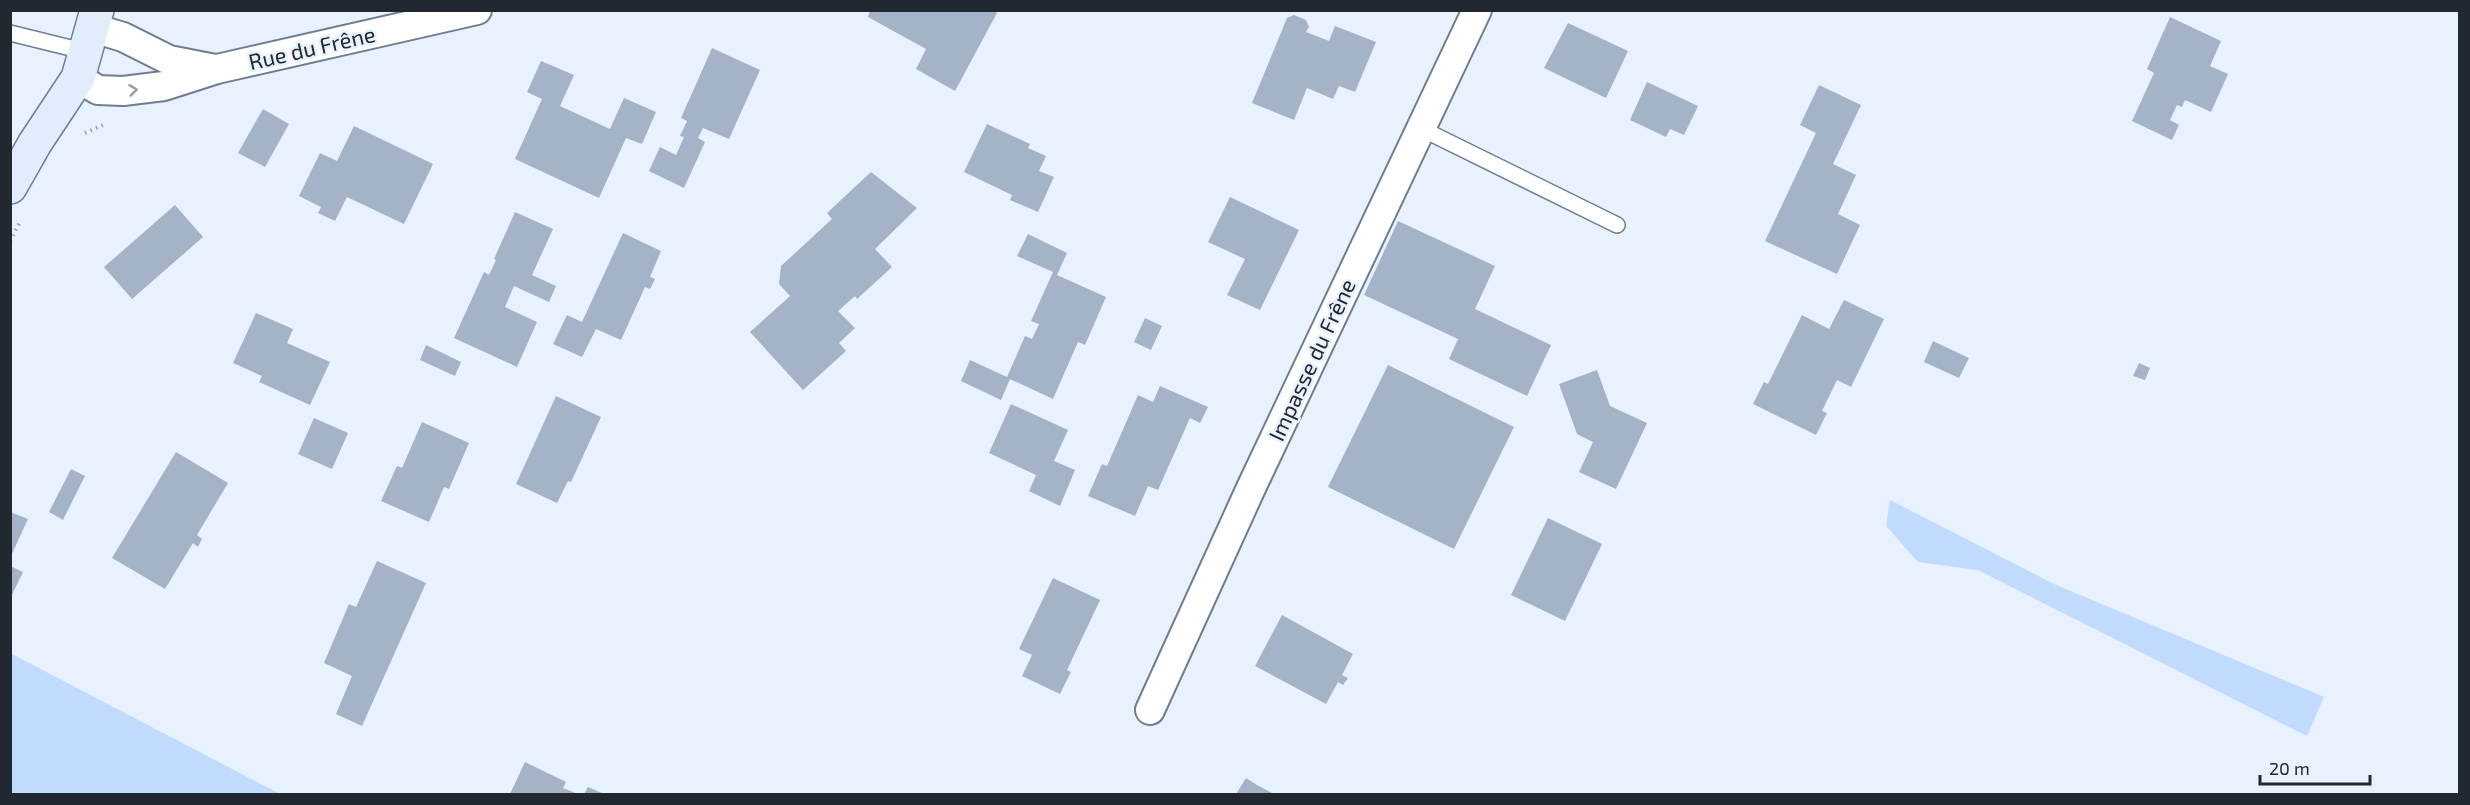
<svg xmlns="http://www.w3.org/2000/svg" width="2470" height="805" font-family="'Exo 2',sans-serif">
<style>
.green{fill:#c1dbfe}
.building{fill:#a4b3c7}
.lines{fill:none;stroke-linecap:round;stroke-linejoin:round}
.lane-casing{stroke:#6f7d90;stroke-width:18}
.street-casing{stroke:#6f7d90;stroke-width:32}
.secondary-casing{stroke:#6f7d90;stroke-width:36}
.path{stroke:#9ba3ae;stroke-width:4;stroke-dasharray:1.5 4.5;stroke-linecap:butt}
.lane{stroke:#fff;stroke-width:15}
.street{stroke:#fff;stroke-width:28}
.secondary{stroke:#e2edfc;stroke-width:33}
.oneway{stroke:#9c9ea2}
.labels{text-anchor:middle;stroke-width:5;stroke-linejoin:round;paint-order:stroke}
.street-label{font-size:22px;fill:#222830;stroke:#e8f1fe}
</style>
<rect width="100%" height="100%" fill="#e8f1fe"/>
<g class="green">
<polygon points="1890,500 2054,584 2324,697 2307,736 1978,570 1918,562 1886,526"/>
<polygon points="10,653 280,794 11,794"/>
</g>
<g class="building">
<polygon points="870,10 993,10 997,13 955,91 916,69 926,49 868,17"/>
<polygon points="1294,15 1306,20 1309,27 1306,32 1329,41 1335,26 1376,42 1355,92 1339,86 1333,99 1307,88 1294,120 1252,103 1287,18"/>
<polygon points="2170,17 2221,41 2210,66 2228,74 2211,112 2185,100 2182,107 2177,105 2170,120 2179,125 2172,140 2132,121 2154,73 2147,69"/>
<polygon points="1568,23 1628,51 1606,98 1544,68"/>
<polygon points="712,48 760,70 729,139 703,128 698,138 705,142 684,188 649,171 660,147 676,155 684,137 680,136 687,121 681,118"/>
<polygon points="541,61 574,75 560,106 610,129 624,98 656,112 642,144 626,138 599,198 515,159 542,99 527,92"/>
<polygon points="1647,82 1698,106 1684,135 1670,129 1666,137 1630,120"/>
<polygon points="1819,85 1861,105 1833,164 1856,175 1838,214 1860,225 1837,274 1765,241 1816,133 1800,125"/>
<polygon points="263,109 289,124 265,167 238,153"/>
<polygon points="987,124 1030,144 1028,148 1046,156 1039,171 1054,177 1038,212 1010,200 1012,195 964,172"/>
<polygon points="354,126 433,164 404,224 347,197 335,221 318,213 321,207 299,196 320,153 337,161"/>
<polygon points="871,172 917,208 875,249 892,267 857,299 855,296 838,311 855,328 839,343 846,351 803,390 750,332 790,296 779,284 781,266 832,219 827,213"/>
<polygon points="1230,197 1299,230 1260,310 1227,295 1245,259 1208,242"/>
<polygon points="175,205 203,237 132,299 104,267"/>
<polygon points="515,212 553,229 532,275 556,286 549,302 514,286 505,307 537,322 517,367 454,338 484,272 489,275 496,260 494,259"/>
<polygon points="1398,221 1495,266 1475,309 1551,345 1527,396 1449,359 1458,339 1364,295"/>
<polygon points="623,233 661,251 650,277 655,279 650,289 645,287 621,340 596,329 582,357 553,344 567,315 582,322"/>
<polygon points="1028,234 1067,253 1057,275 1106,297 1085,345 1078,342 1053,399 1010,379 1001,400 961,381 970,360 1007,377 1025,336 1032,339 1039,324 1031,321 1053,272 1017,256"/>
<polygon points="1844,300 1884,319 1851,387 1837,380 1822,411 1827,413 1816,435 1753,404 1764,382 1768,384 1802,315 1829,329"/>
<polygon points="256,313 293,329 287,343 330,362 310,405 259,382 262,376 233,363"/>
<polygon points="1145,318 1162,326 1151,350 1134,342"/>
<polygon points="1933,341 1969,358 1959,378 1924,362"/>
<polygon points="426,345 461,362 455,376 420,360"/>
<polygon points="2139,363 2150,368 2145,380 2133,376"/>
<polygon points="1388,365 1514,427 1454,549 1328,487"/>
<polygon points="1597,370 1610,406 1647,423 1616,489 1579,472 1593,442 1577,434 1559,384"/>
<polygon points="1160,386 1208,407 1200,423 1190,418 1158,490 1148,486 1135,516 1088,496 1102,464 1107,466 1138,395 1153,402"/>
<polygon points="556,396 601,417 571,482 568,481 557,503 516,484"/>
<polygon points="1011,404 1068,430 1054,461 1075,470 1060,506 1029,491 1036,475 989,453"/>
<polygon points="314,418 348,433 332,469 298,454"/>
<polygon points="422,422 469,443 449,489 444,487 429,522 381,501 397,466 402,468"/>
<polygon points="176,452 228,483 197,535 202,539 198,547 193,543 165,589 112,558"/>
<polygon points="71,469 85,476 63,520 49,512"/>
<polygon points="10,512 28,519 10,558"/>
<polygon points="1548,518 1602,544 1565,621 1511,595"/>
<polygon points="377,561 426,583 362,726 336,714 352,676 324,663 349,604 356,607"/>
<polygon points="10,566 23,572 10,599"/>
<polygon points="1053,578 1100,600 1067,670 1071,672 1060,694 1022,676 1032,655 1019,649"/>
<polygon points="1282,615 1353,654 1342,675 1348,678 1343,685 1338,682 1326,704 1255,666"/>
<polygon points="525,762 566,782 563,788 578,794 510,794"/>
<polygon points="1246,778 1257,785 1274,794 1236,794"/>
<polygon points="588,787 604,794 584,794"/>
</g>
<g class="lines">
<defs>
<g id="lane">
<polyline points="10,33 87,52"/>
<polyline points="1422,129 1617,225"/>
</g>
<g id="street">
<polyline points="93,28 123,37 169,60 215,69"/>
<polyline points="78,78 98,90 123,91 164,86 217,69 477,10"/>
<polyline points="1150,710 1251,488 1477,10"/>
</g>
<polyline id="secondary" points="10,187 35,143 78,78 97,10"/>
</defs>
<use href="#lane" class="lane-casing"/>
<use href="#street" class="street-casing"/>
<use href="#secondary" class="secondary-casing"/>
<g class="path">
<polyline points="85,133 103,125"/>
<polyline points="10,241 21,220"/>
</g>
<use href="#lane" class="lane"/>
<use href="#street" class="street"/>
<use href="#secondary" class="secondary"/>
</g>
<defs><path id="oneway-chevron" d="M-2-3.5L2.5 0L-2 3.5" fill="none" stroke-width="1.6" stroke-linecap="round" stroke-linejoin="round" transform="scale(1.5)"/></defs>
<use class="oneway" href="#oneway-chevron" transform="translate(133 90) rotate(-7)"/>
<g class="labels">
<g class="street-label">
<text transform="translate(312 48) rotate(-13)" y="8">Rue du Frêne</text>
<text transform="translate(1312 360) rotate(-65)" y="8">Impasse du Frêne</text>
</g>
</g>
<rect width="2470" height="805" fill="none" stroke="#222830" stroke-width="24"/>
<path d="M2260 775v9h110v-9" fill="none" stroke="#222830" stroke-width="3"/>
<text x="2269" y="775" font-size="18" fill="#222830" stroke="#e8f1fe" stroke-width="4.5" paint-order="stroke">20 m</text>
</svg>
